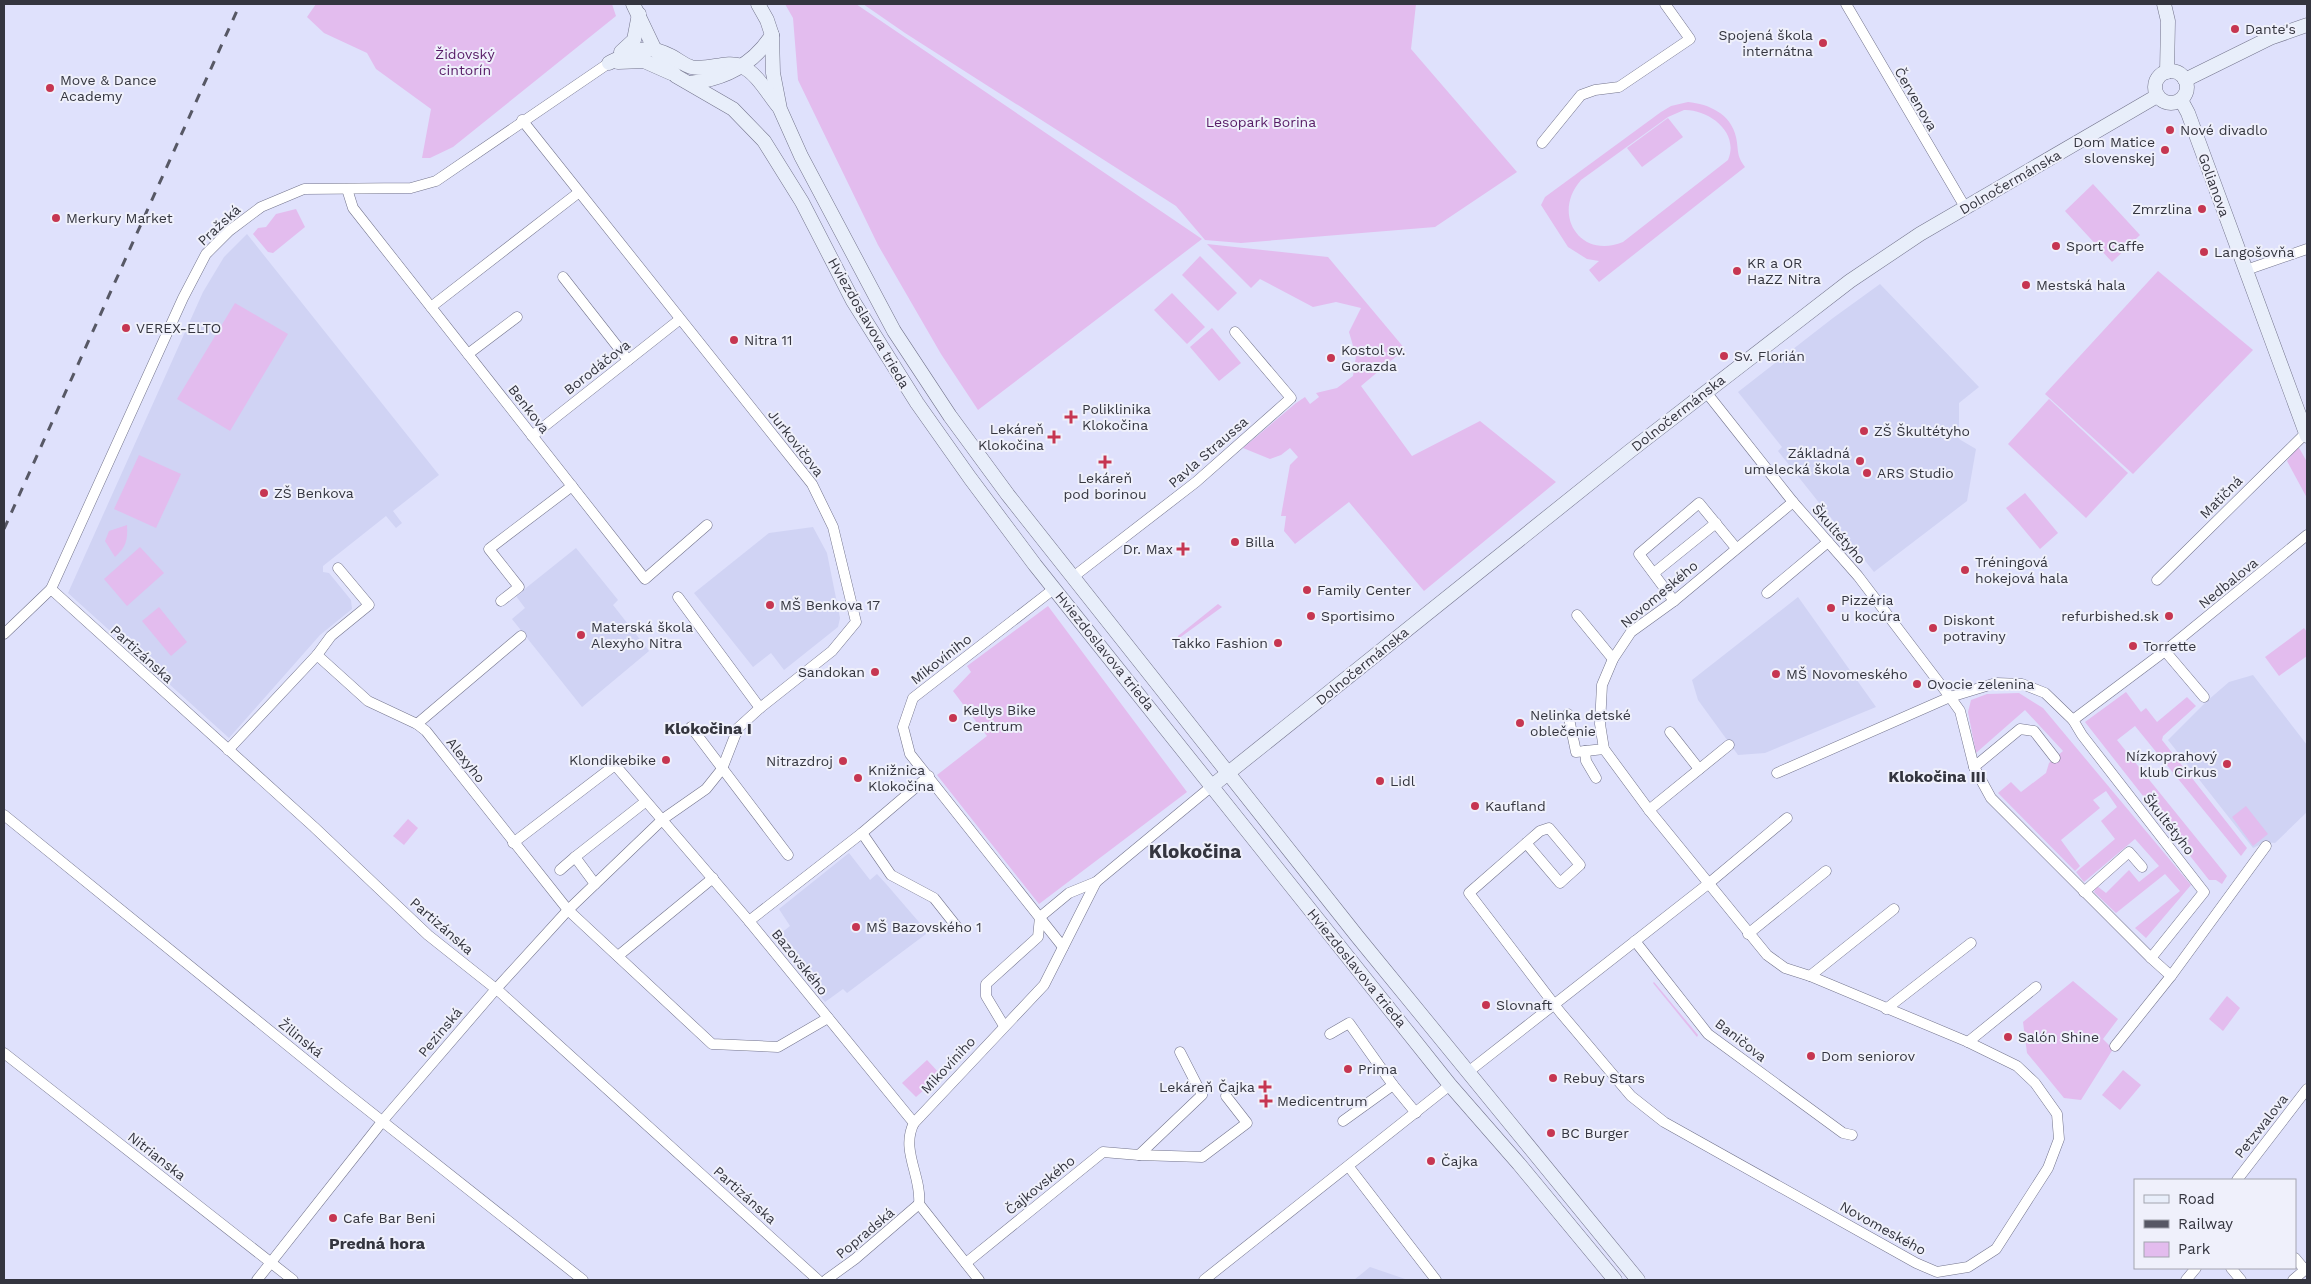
<svg xmlns="http://www.w3.org/2000/svg" width="2311" height="1284" font-family="'Work Sans',sans-serif">
<style>
.built{fill:#d0d3f4}
.green{fill:#e3bcee;fill-rule:evenodd}
.lines{fill:none;stroke-linecap:round;stroke-linejoin:round}
.street-casing{stroke:#73748c;stroke-width:11}
.secondary-casing{stroke:#73748c;stroke-width:15}
.street{stroke:#fff;stroke-width:10}
.secondary{stroke:#e8eefa;stroke-width:14}
.rail{stroke:#575865;stroke-width:3;stroke-dasharray:9 9;stroke-linecap:butt}
.poi-dot{fill:#c63651;stroke:#eff0fb;stroke-width:2}
.labels{text-anchor:middle;stroke-width:4;stroke-linejoin:round;paint-order:stroke}
.poi-label{font-size:14px;fill:#34353f;stroke:#eff0fb;text-anchor:start}
.park-label{font-size:14px;fill:#561a65;stroke:#eff0fb}
.street-label{font-size:14px;fill:#34353f;stroke:#eff0fb}
.quarter-label{font-size:16px;font-weight:bold;fill:#34353f;stroke:#eff0fb}
.district-label{font-size:19px;font-weight:bold;fill:#34353f;stroke:#eff0fb}
</style>
<rect width="100%" height="100%" fill="#dfe1fc"/>
<g class="built">
<polygon points="247,234 439,475 393,511 402,523 396,528 386,516 323,566 323,572 329,573 351,600 352,609 320,635 229,738 68,593 203,292 224,257"/>
<polygon points="1880,284 1979,387 1959,403 1959,439 1976,449 1967,501 1874,572 1778,451 1782,447 1738,392 1833,318"/>
<polygon points="813,527 827,553 840,618 838,627 784,670 771,653 753,667 694,593 769,533"/>
<polygon points="576,548 618,600 613,605 649,651 582,707 512,619 525,608 516,596"/>
<polygon points="1798,597 1876,707 1765,753 1738,755 1698,700 1692,680"/>
<polygon points="2253,675 2307,745 2307,812 2275,843 2265,842 2253,848 2168,740 2207,701 2229,682"/>
<polygon points="849,853 870,880 877,874 887,885 924,928 926,934 847,993 843,989 825,1002 775,938 790,926 779,909"/>
<polygon points="1370,1267 1373,1268 1408,1280 1354,1280"/>
</g>
<g class="green">
<polygon points="316,4 612,4 616,16 453,147 430,158 422,158 431,109 376,69 367,53 324,33 307,17"/>
<polygon points="785,4 856,4 1202,239 978,410 941,354 878,245 798,80 793,18"/>
<polygon points="863,4 1416,4 1411,49 1517,172 1435,227 1241,243 1205,240 1176,206 905,33"/>
<path d="M1688,102C1709,104 1731,114 1736,137C1739,151 1736,155 1745,167L1599,282L1589,270L1599,261L1587,259L1568,247L1541,205L1545,197L1661,112L1671,106ZM1684,110C1708,109 1740,132 1728,160L1623,242C1580,260 1551,214 1581,180L1668,117Z"/>
<polygon points="1668,118 1683,137 1642,167 1627,148"/>
<polygon points="2093,184 2140,235 2112,262 2065,211"/>
<polygon points="296,209 305,227 273,253 268,252 253,234 258,228 266,227 276,214"/>
<polygon points="1207,244 1328,257 1405,349 1361,386 1412,456 1480,421 1556,482 1424,591 1349,502 1295,544 1284,531 1286,516 1281,516 1290,465 1298,457 1290,448 1281,455 1270,459 1243,448 1296,403 1305,397 1310,404 1319,397 1316,393 1337,388 1353,376 1356,356 1349,332 1361,308 1336,302 1313,307 1260,279 1251,288"/>
<polygon points="1200,256 1237,293 1218,311 1182,275"/>
<polygon points="2158,271 2253,350 2133,474 2045,394"/>
<polygon points="1172,293 1205,327 1187,344 1154,310"/>
<polygon points="235,303 288,334 230,431 177,399"/>
<polygon points="1212,328 1241,363 1219,381 1190,347"/>
<polygon points="2049,399 2128,473 2086,518 2008,444"/>
<polygon points="2298,446 2307,462 2307,498 2287,461"/>
<polygon points="139,455 181,474 156,528 114,509"/>
<polygon points="2025,493 2058,533 2040,549 2006,508"/>
<path d="M127,525C128,540 126,547 115,557L105,541L109,531Z"/>
<polygon points="140,547 164,573 127,606 104,579"/>
<polygon points="1218,604 1222,607 1178,639 1178,636"/>
<polygon points="1048,606 1187,792 1039,904 937,775 987,736 953,691 971,672 967,666"/>
<polygon points="159,607 187,642 171,656 142,621"/>
<polygon points="2304,628 2307,632 2307,656 2279,676 2265,657"/>
<polygon points="2126,692 2141,712 2146,708 2157,722 2187,697 2196,706 2163,736 2162,740 2247,848 2241,856 2135,726 2117,740 2227,876 2222,884 2216,880 2209,880 2085,722"/>
<polygon points="2019,693 2043,708 2191,885 2146,938 2135,928 2180,891 2165,874 2116,913 2094,892 2097,886 2106,893 2129,870 2139,882 2159,866 2135,839 2084,882 2076,872 2115,839 2101,821 2117,807 2106,791 2093,800 2100,808 2061,840 2080,866 2075,871 1998,793 2011,782 2021,792 2046,773 2049,763 2063,751 2025,710 1976,753 1968,712 1971,700 1987,694"/>
<polygon points="2246,806 2268,834 2253,846 2232,817"/>
<polygon points="408,819 418,828 404,845 393,836"/>
<polygon points="2073,981 2118,1019 2103,1039 2113,1049 2081,1100 2064,1098 2027,1053 2023,1022"/>
<polygon points="1654,982 1698,1035 1697,1037 1653,983"/>
<polygon points="2227,996 2240,1008 2223,1031 2209,1019"/>
<polygon points="927,1060 941,1075 916,1097 902,1083"/>
<polygon points="2123,1070 2141,1085 2120,1110 2102,1095"/>
</g>
<g class="lines">
<defs>
<g id="street">
<polyline points="1846,4 1965,207"/>
<polyline points="1542,143 1581,95 1595,90 1619,87 1690,39 1665,4"/>
<polyline points="347,189 353,208 645,579 707,525"/>
<polyline points="2246,270 2307,249"/>
<polyline points="563,277 628,360"/>
<polyline points="431,307 578,193"/>
<polyline points="468,354 517,317"/>
<polyline points="1706,392 1793,502 1858,576 1950,697 1960,711 1974,767 1991,798 2151,958 2204,892 2082,735 2073,720 2045,693 2022,684 1996,683 1950,697 1777,773"/>
<polyline points="532,436 679,320"/>
<polyline points="1654,573 1716,523"/>
<polyline points="1073,577 1196,482 1291,398 1235,332"/>
<polyline points="2157,580 2307,432"/>
<polyline points="1055,588 913,698 903,727 910,754 1063,947"/>
<polyline points="51,589 314,827 428,935 501,993 818,1280"/>
<polyline points="1767,593 1828,542"/>
<polyline points="678,597 760,708"/>
<polyline points="501,601 519,587 489,549 572,486"/>
<polyline points="1674,601 1639,554 1699,503 1736,548"/>
<polyline points="1577,615 1613,659"/>
<polyline points="4,634 51,589 183,298 206,254 229,231 261,207 304,189 411,188 436,181 609,63"/>
<polyline points="2165,651 2204,697"/>
<polyline points="317,655 331,636 369,605 338,568"/>
<polyline points="1568,714 1576,752 1604,749"/>
<polyline points="2073,720 2165,651 2307,535"/>
<polyline points="417,724 521,636"/>
<polyline points="691,727 788,855"/>
<polyline points="1670,732 1699,769"/>
<polyline points="228,750 317,655 368,701 417,724 426,731 568,910 712,1044 778,1047 828,1018"/>
<polyline points="1585,751 1586,761 1596,778"/>
<polyline points="1974,767 2020,729 2034,731 2055,758"/>
<polyline points="1649,810 1729,745"/>
<polyline points="4,815 339,1087 583,1280"/>
<polyline points="862,833 891,875 934,898 957,927"/>
<polyline points="513,843 615,765 749,921 914,1123"/>
<polyline points="1526,843 1560,883 1580,865 1549,828 1540,831 1469,893 1560,1012 1631,1096 1664,1122 1916,1263 1937,1272 1968,1267 1996,1249 2048,1168 2059,1139 2057,1114 2035,1083 2017,1066 1968,1042 1810,976 1785,968 1767,955 1649,810 1604,749 1600,724 1602,685 1613,659 1631,632 1674,601 1793,502"/>
<polyline points="560,870 575,857"/>
<polyline points="595,884 575,857 645,802"/>
<polyline points="2084,892 2129,852 2142,867"/>
<polyline points="749,921 862,833 929,776"/>
<polyline points="1748,934 1826,871"/>
<polyline points="1635,941 1708,1034 1843,1133 1852,1135"/>
<polyline points="618,956 713,878"/>
<polyline points="2151,958 2171,976 2266,846"/>
<polyline points="1810,976 1894,909"/>
<polyline points="1886,1009 1971,943"/>
<polyline points="1004,1026 986,996 986,984 1038,937 1040,917 1069,893 1096,882 1212,786"/>
<polyline points="1330,1034 1349,1023 1393,1085 1416,1113"/>
<polyline points="1968,1042 2036,987"/>
<polyline points="2115,1046 2171,976"/>
<polyline points="4,1053 293,1280"/>
<polyline points="1468,1072 1708,884 1787,818"/>
<polyline points="1343,1121 1393,1085"/>
<polyline points="1139,1155 1202,1157 1247,1123 1226,1096"/>
<polyline points="1349,1167 1436,1280"/>
<polyline points="2237,1180 2307,1089"/>
<path d="M919,1204C922,1176 900,1150 914,1123L1044,985L1096,882"/>
<polyline points="919,1204 979,1280"/>
<polyline points="2295,1258 2305,1270"/>
<polyline points="966,1263 1103,1152 1139,1155 1202,1095 1180,1052"/>
<polyline points="2231,1268 2241,1280"/>
<polyline points="257,1280 385,1118 496,989 568,910 663,819 706,789 722,769 738,728 760,708 832,651 856,622 833,527 812,484 522,120"/>
<polyline points="826,1280 855,1259 919,1204"/>
<polyline points="1204,1280 1450,1085"/>
<polyline points="2186,1280 2196,1268"/>
<polyline points="2293,1280 2307,1268"/>
</g>
<g id="secondary">
<polyline points="633,4 654,48 676,76 733,109 764,141 802,202 853,301 917,403 970,478 1035,565 1450,1085 1519,1164 1615,1280"/>
<polyline points="758,4 767,20 772,35 773,73 780,109 801,156 894,331 950,416 1008,495 1357,936 1638,1280"/>
<polyline points="2164,4 2168,21 2167,72"/>
<polyline points="621,52 634,40 639,14"/>
<polyline points="618,62 644,61 671,73"/>
<path d="M609,63C634,51 645,43 671,56C677,59 684,65 691,67C708,71 726,60 741,66C757,73 768,94 778,106"/>
<circle cx="2171" cy="87" r="16"/>
<polyline points="2185,80 2270,38 2307,25"/>
<path d="M690,83C725,79 753,65 772,35"/>
<polyline points="2181,100 2188,113 2307,436"/>
<polyline points="1212,786 1630,451 1850,281 1920,234 2157,96"/>
</g>
</defs>
<use href="#street" class="street-casing"/>
<use href="#secondary" class="secondary-casing"/>
<use href="#street" class="street"/>
<use href="#secondary" class="secondary"/>
<polyline class="rail" points="4,529 240,4"/>
</g>
<g class="poi-dot">
<circle cx="2235" cy="29" r="5"/>
<circle cx="1823" cy="43" r="5"/>
<circle cx="50" cy="88" r="5"/>
<circle cx="2170" cy="130" r="5"/>
<circle cx="2165" cy="150" r="5"/>
<circle cx="2202" cy="209" r="5"/>
<circle cx="56" cy="218" r="5"/>
<circle cx="2056" cy="246" r="5"/>
<circle cx="2204" cy="252" r="5"/>
<circle cx="1737" cy="271" r="5"/>
<circle cx="2026" cy="285" r="5"/>
<circle cx="126" cy="328" r="5"/>
<circle cx="734" cy="340" r="5"/>
<circle cx="1724" cy="356" r="5"/>
<circle cx="1331" cy="358" r="5"/>
<path d="M1068.5 409.5h5v5h5v5h-5v5h-5v-5h-5v-5h5z"/>
<circle cx="1864" cy="431" r="5"/>
<path d="M1051.5 429.5h5v5h5v5h-5v5h-5v-5h-5v-5h5z"/>
<circle cx="1860" cy="461" r="5"/>
<path d="M1102.5 454.5h5v5h5v5h-5v5h-5v-5h-5v-5h5z"/>
<circle cx="1867" cy="473" r="5"/>
<circle cx="264" cy="493" r="5"/>
<circle cx="1235" cy="542" r="5"/>
<path d="M1180.5 541.5h5v5h5v5h-5v5h-5v-5h-5v-5h5z"/>
<circle cx="1965" cy="570" r="5"/>
<circle cx="1307" cy="590" r="5"/>
<circle cx="770" cy="605" r="5"/>
<circle cx="1831" cy="608" r="5"/>
<circle cx="1311" cy="616" r="5"/>
<circle cx="2169" cy="616" r="5"/>
<circle cx="1933" cy="628" r="5"/>
<circle cx="581" cy="635" r="5"/>
<circle cx="1278" cy="643" r="5"/>
<circle cx="2133" cy="646" r="5"/>
<circle cx="875" cy="672" r="5"/>
<circle cx="1776" cy="674" r="5"/>
<circle cx="1917" cy="684" r="5"/>
<circle cx="953" cy="718" r="5"/>
<circle cx="1520" cy="723" r="5"/>
<circle cx="666" cy="760" r="5"/>
<circle cx="843" cy="761" r="5"/>
<circle cx="2227" cy="764" r="5"/>
<circle cx="858" cy="778" r="5"/>
<circle cx="1380" cy="781" r="5"/>
<circle cx="1475" cy="806" r="5"/>
<circle cx="856" cy="927" r="5"/>
<circle cx="1486" cy="1005" r="5"/>
<circle cx="2008" cy="1037" r="5"/>
<circle cx="1811" cy="1056" r="5"/>
<circle cx="1348" cy="1069" r="5"/>
<circle cx="1553" cy="1078" r="5"/>
<path d="M1262.5 1079.5h5v5h5v5h-5v5h-5v-5h-5v-5h5z"/>
<path d="M1263.5 1093.5h5v5h5v5h-5v5h-5v-5h-5v-5h5z"/>
<circle cx="1551" cy="1133" r="5"/>
<circle cx="1431" cy="1161" r="5"/>
<circle cx="333" cy="1218" r="5"/>
</g>
<g class="labels">
<g class="poi-label">
<text x="2245" y="34">Dante's</text>
<text x="1813" y="40" text-anchor="end">Spojená škola<tspan x="1813" dy="16">internátna</tspan></text>
<text x="60" y="85">Move &amp; Dance<tspan x="60" dy="16">Academy</tspan></text>
<text x="2180" y="135">Nové divadlo</text>
<text x="2155" y="147" text-anchor="end">Dom Matice<tspan x="2155" dy="16">slovenskej</tspan></text>
<text x="2192" y="214" text-anchor="end">Zmrzlina</text>
<text x="66" y="223">Merkury Market</text>
<text x="2066" y="251">Sport Caffe</text>
<text x="2214" y="257">Langošovňa</text>
<text x="1747" y="268">KR a OR<tspan x="1747" dy="16">HaZZ Nitra</tspan></text>
<text x="2036" y="290">Mestská hala</text>
<text x="136" y="333">VEREX-ELTO</text>
<text x="744" y="345">Nitra 11</text>
<text x="1341" y="355">Kostol sv.<tspan x="1341" dy="16">Gorazda</tspan></text>
<text x="1734" y="361">Sv. Florián</text>
<text x="1082" y="414">Poliklinika<tspan x="1082" dy="16">Klokočina</tspan></text>
<text x="1044" y="434" text-anchor="end">Lekáreň<tspan x="1044" dy="16">Klokočina</tspan></text>
<text x="1874" y="436">ZŠ Škultétyho</text>
<text x="1850" y="458" text-anchor="end">Základná<tspan x="1850" dy="16">umelecká škola</tspan></text>
<text x="1877" y="478">ARS Studio</text>
<text x="1105" y="483" text-anchor="middle">Lekáreň<tspan x="1105" dy="16">pod borinou</tspan></text>
<text x="274" y="498">ZŠ Benkova</text>
<text x="1245" y="547">Billa</text>
<text x="1173" y="554" text-anchor="end">Dr. Max</text>
<text x="1975" y="567">Tréningová<tspan x="1975" dy="16">hokejová hala</tspan></text>
<text x="1317" y="595">Family Center</text>
<text x="1841" y="605">Pizzéria<tspan x="1841" dy="16">u kocúra</tspan></text>
<text x="780" y="610">MŠ Benkova 17</text>
<text x="1321" y="621">Sportisimo</text>
<text x="2159" y="621" text-anchor="end">refurbished.sk</text>
<text x="1943" y="625">Diskont<tspan x="1943" dy="16">potraviny</tspan></text>
<text x="591" y="632">Materská škola<tspan x="591" dy="16">Alexyho Nitra</tspan></text>
<text x="1268" y="648" text-anchor="end">Takko Fashion</text>
<text x="2143" y="651">Torrette</text>
<text x="865" y="677" text-anchor="end">Sandokan</text>
<text x="1786" y="679">MŠ Novomeského</text>
<text x="1927" y="689">Ovocie zelenina</text>
<text x="963" y="715">Kellys Bike<tspan x="963" dy="16">Centrum</tspan></text>
<text x="1530" y="720">Nelinka detské<tspan x="1530" dy="16">oblečenie</tspan></text>
<text x="2217" y="761" text-anchor="end">Nízkoprahový<tspan x="2217" dy="16">klub Cirkus</tspan></text>
<text x="656" y="765" text-anchor="end">Klondikebike</text>
<text x="833" y="766" text-anchor="end">Nitrazdroj</text>
<text x="868" y="775">Knižnica<tspan x="868" dy="16">Klokočina</tspan></text>
<text x="1390" y="786">Lidl</text>
<text x="1485" y="811">Kaufland</text>
<text x="866" y="932">MŠ Bazovského 1</text>
<text x="1496" y="1010">Slovnaft</text>
<text x="2018" y="1042">Salón Shine</text>
<text x="1821" y="1061">Dom seniorov</text>
<text x="1358" y="1074">Prima</text>
<text x="1563" y="1083">Rebuy Stars</text>
<text x="1255" y="1092" text-anchor="end">Lekáreň Čajka</text>
<text x="1277" y="1106">Medicentrum</text>
<text x="1561" y="1138">BC Burger</text>
<text x="1441" y="1166">Čajka</text>
<text x="343" y="1223">Cafe Bar Beni</text>
</g>
<g class="park-label">
<text x="465" y="59">Židovský<tspan x="465" dy="16">cintorín</tspan></text>
<text x="1261" y="127">Lesopark Borina</text>
</g>
<g class="street-label">
<text transform="translate(1916 99) rotate(60)" y="5">Červenova</text>
<text transform="translate(2010 182) rotate(-30)" y="5">Dolnočermánska</text>
<text transform="translate(2214 185) rotate(70)" y="5">Golianova</text>
<text transform="translate(219 225) rotate(-43)" y="5">Pražská</text>
<text transform="translate(869 323) rotate(60)" y="5">Hviezdoslavova trieda</text>
<text transform="translate(597 367) rotate(-38)" y="5">Borodáčova</text>
<text transform="translate(529 409) rotate(52)" y="5">Benkova</text>
<text transform="translate(1678 413) rotate(-38)" y="5">Dolnočermánska</text>
<text transform="translate(796 443) rotate(52)" y="5">Jurkovičova</text>
<text transform="translate(1208 452) rotate(-41)" y="5">Pavla Straussa</text>
<text transform="translate(2221 497) rotate(-45)" y="5">Matičná</text>
<text transform="translate(1839 534) rotate(49)" y="5">Škultétyho</text>
<text transform="translate(2228 583) rotate(-39)" y="5">Nedbalova</text>
<text transform="translate(1659 594) rotate(-40)" y="5">Novomeského</text>
<text transform="translate(1105 651) rotate(51)" y="5">Hviezdoslavova trieda</text>
<text transform="translate(142 654) rotate(42)" y="5">Partizánska</text>
<text transform="translate(941 659) rotate(-38)" y="5">Mikovíniho</text>
<text transform="translate(1362 666) rotate(-39)" y="5">Dolnočermánska</text>
<text transform="translate(466 760) rotate(52)" y="5">Alexyho</text>
<text transform="translate(2169 824) rotate(52)" y="5">Škultétyho</text>
<text transform="translate(442 926) rotate(41)" y="5">Partizánska</text>
<text transform="translate(800 962) rotate(51)" y="5">Bazovského</text>
<text transform="translate(1357 968) rotate(51)" y="5">Hviezdoslavova trieda</text>
<text transform="translate(440 1032) rotate(-50)" y="5">Pezinská</text>
<text transform="translate(301 1038) rotate(39)" y="5">Žilinská</text>
<text transform="translate(1741 1040) rotate(38)" y="5">Baničova</text>
<text transform="translate(948 1065) rotate(-47)" y="5">Mikovíniho</text>
<text transform="translate(2261 1126) rotate(-52)" y="5">Petzwalova</text>
<text transform="translate(157 1156) rotate(38)" y="5">Nitrianska</text>
<text transform="translate(1040 1185) rotate(-39)" y="5">Čajkovského</text>
<text transform="translate(745 1195) rotate(42)" y="5">Partizánska</text>
<text transform="translate(1883 1228) rotate(29)" y="5">Novomeského</text>
<text transform="translate(865 1233) rotate(-40)" y="5">Popradská</text>
</g>
<g class="quarter-label">
<text x="708" y="734">Klokočina I</text>
<text x="1937" y="782">Klokočina III</text>
<text x="377" y="1249">Predná hora</text>
</g>
<g class="district-label">
<text x="1195" y="858">Klokočina</text>
</g>
</g>
<rect width="2311" height="1284" fill="none" stroke="#34353f" stroke-width="10"/>
<rect x="2134" y="1179" width="162" height="90" fill="#eff0fb" stroke="#a4a5b0"/>
<rect x="2144" y="1195" width="25" height="8" fill="#e8eefa" stroke="#a4a5b0"/>
<text x="2178" y="1204" font-size="15" fill="#34353f">Road</text>
<rect x="2144" y="1220" width="25" height="8" fill="#575865" stroke="#a4a5b0"/>
<text x="2178" y="1229" font-size="15" fill="#34353f">Railway</text>
<rect x="2144" y="1242" width="25" height="15" fill="#e3bcee" stroke="#a4a5b0"/>
<text x="2178" y="1254" font-size="15" fill="#34353f">Park</text>
</svg>
